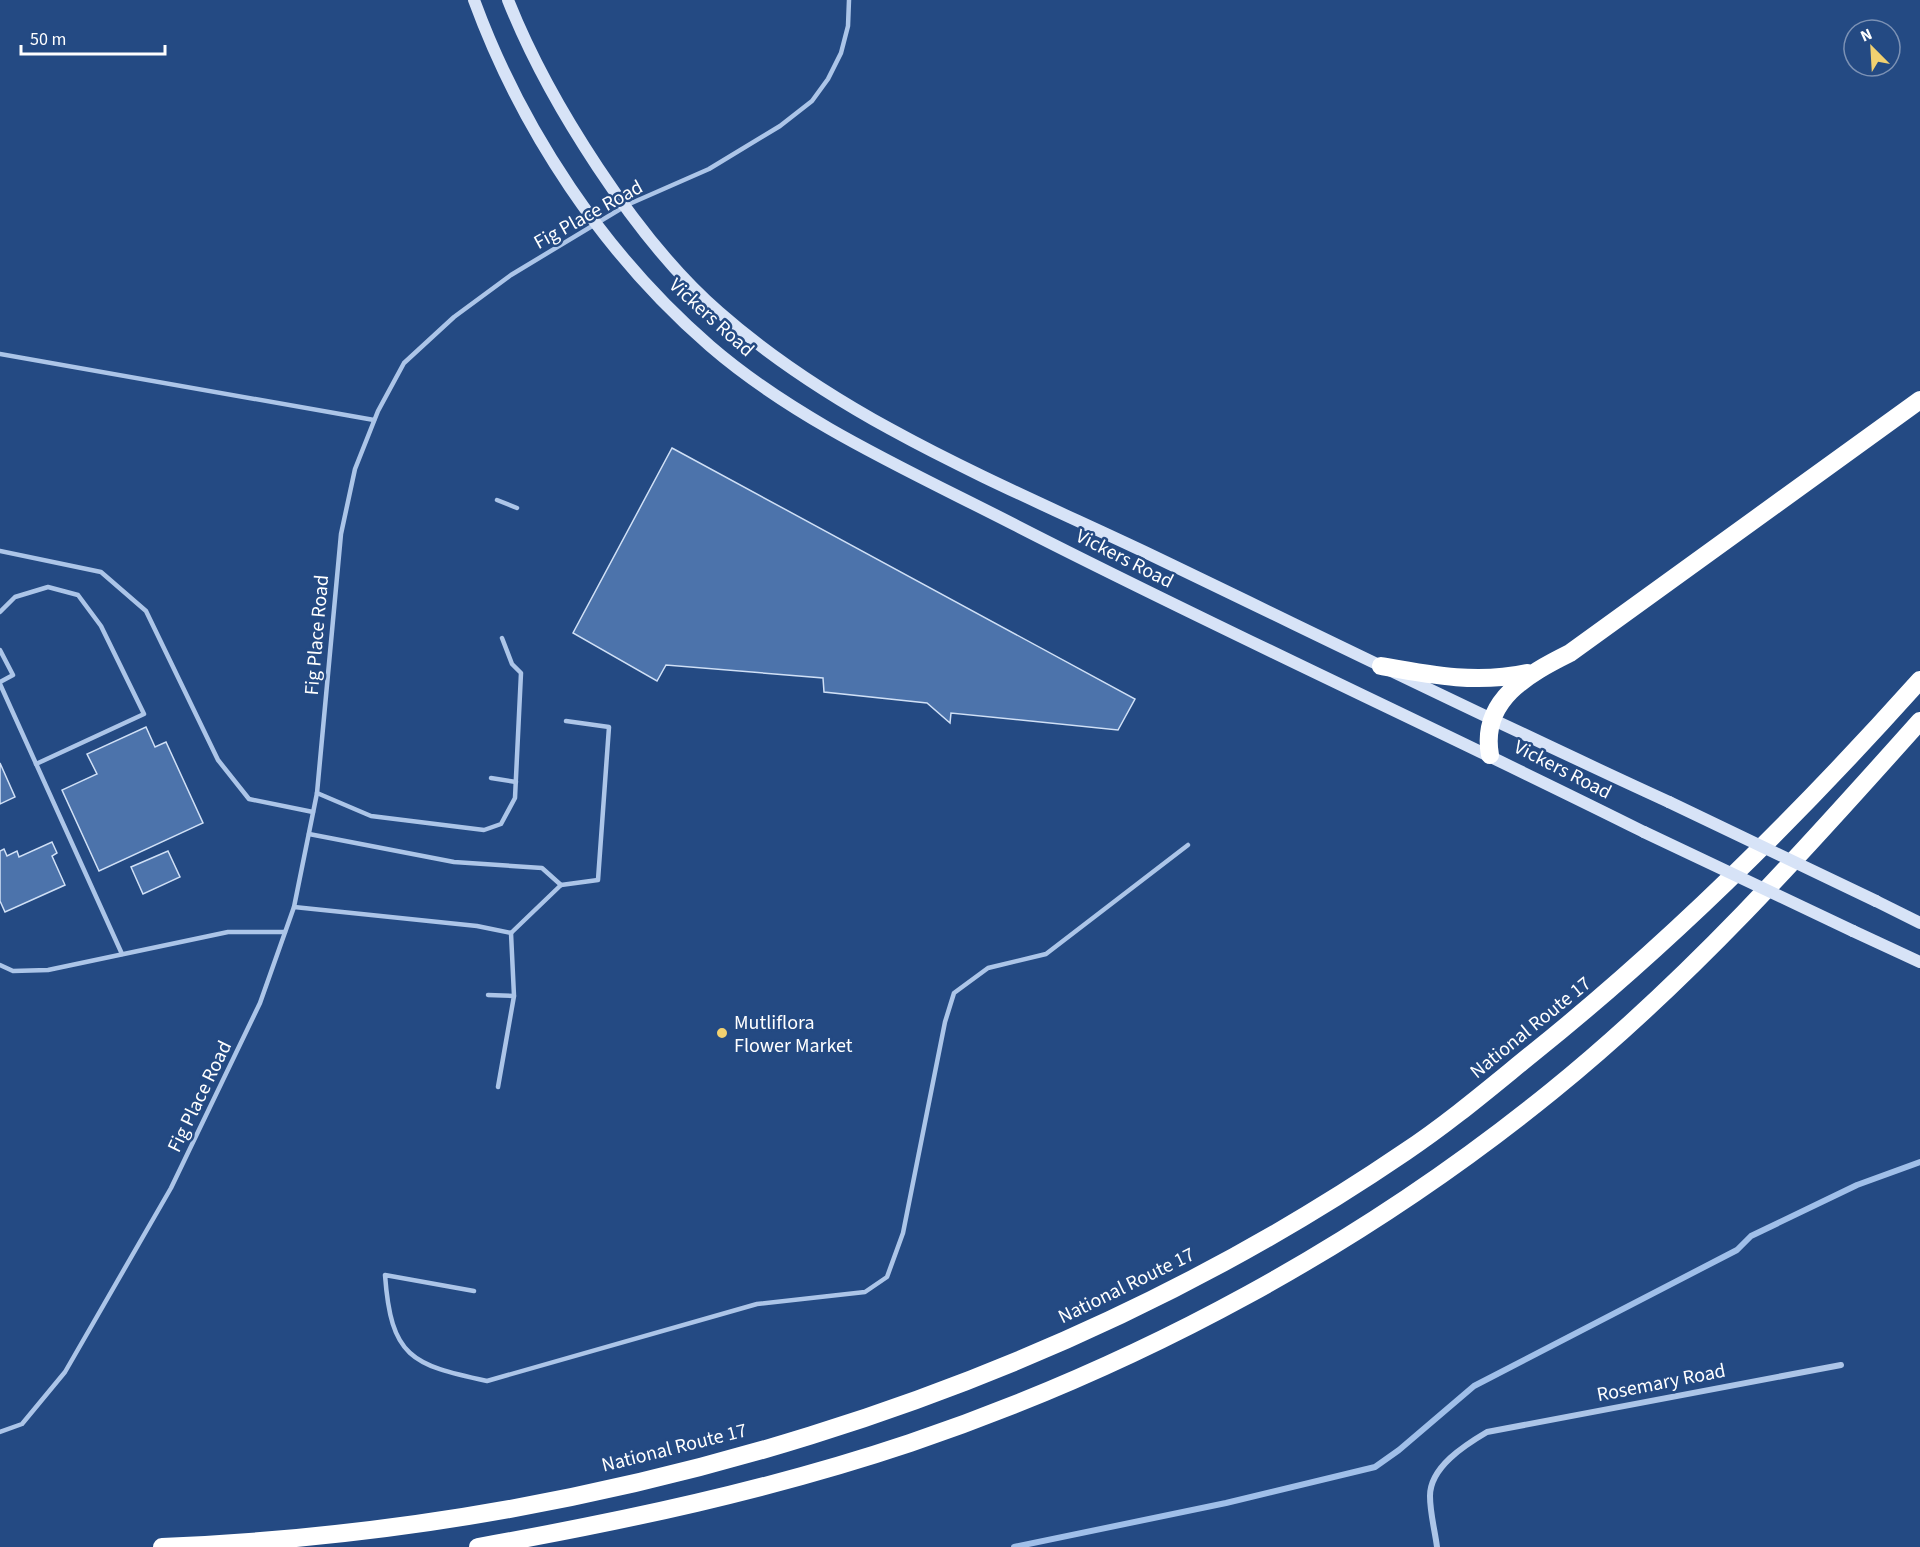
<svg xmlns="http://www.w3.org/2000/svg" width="1920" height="1547" font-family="'Source Sans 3',sans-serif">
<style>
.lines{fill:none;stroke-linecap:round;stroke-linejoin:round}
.stream{stroke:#a0bfe9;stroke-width:6}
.building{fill:#4c73ab;stroke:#d0e0f6;stroke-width:1.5}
.service{stroke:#acc5e8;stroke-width:4.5}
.minor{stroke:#acc5e8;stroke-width:6}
.secondary{stroke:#d7e3f7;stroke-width:12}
.motorway{stroke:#fff;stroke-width:18}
.secondary-bridge{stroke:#d7e3f7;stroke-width:12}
.poi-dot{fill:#f2d170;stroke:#244a83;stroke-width:2}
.labels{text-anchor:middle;stroke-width:5;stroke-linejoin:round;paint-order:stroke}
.street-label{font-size:20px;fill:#fff;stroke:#244a83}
.poi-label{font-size:20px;fill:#fff;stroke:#244a83;text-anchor:start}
</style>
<rect width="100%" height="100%" fill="#244a83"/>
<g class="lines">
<polyline class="stream" points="1014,1547 1226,1503 1375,1467 1399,1450 1474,1386 1737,1250 1751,1236 1857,1185 1920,1162"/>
</g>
<g class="building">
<polygon points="672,448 1135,699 1118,730 951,713 950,723 927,703 824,692 823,678 666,665 657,681 573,633"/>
<polygon points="146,727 155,747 166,742 203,823 99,871 62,790 97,774 87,754"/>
<polygon points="0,763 15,797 0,804"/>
<polygon points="52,842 57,853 52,856 65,885 5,912 0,901 0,851 4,849 7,856 17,851 19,857"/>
<polygon points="168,851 180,877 143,894 131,867"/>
</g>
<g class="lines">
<g class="service">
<polyline points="0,354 374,420"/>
<polyline points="497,500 517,508"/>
<polyline points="0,551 101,572 146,611 218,760 249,799 313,812"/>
<polyline points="0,612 15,597 48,587 78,595 101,626 144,714 36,764"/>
<polyline points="0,650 13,675 0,682"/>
<polyline points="0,684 122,954"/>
<polyline points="491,778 516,782"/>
<polyline points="317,793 371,816 484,830 501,824 515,798 521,673 512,664 502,638"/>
<polyline points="309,834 454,862 542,868 561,885"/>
<polyline points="294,907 477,926 511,933"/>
<polyline points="511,933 561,885 598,880 609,727 566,721"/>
<polyline points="0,965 13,971 48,970 228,932 285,932"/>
<polyline points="488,995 514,996"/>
<polyline points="498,1087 514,996 511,933"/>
<path d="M474,1291L385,1275C391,1357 411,1365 487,1381L757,1304L865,1292L887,1277L903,1233L945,1022L954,993L988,968L1046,954L1188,845"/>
<polyline points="0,1432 22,1424 65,1372 171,1188 260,1003 294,907 317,793 341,534 355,469 378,411 404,363 454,317 511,275 627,205 709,169 780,126 812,101 828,79 841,53 848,26 849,0"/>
</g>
<path class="minor" d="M1437,1547C1435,1531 1430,1513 1430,1496C1430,1467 1465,1445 1487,1432L1841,1365"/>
<g class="secondary">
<path d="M474,0C522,131 604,254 710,346C798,422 914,473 1017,526C1224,632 1436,728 1644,832"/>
<path d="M508,0C548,101 637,241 719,312C843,421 1001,484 1149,554C1322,637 1494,722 1669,802"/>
<polyline points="1876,901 1920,923"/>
<polyline points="1853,931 1920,962"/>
</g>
<g class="motorway">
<path d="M1381,666C1431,675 1477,684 1527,673"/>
<path d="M1490,755C1480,700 1528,674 1570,653L1920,400"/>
<path d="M162,1547C598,1529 1042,1399 1405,1152C1450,1122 1491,1087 1533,1053C1674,940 1800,814 1920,680"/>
<path d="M478,1547C624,1521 770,1490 910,1443C1143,1364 1362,1245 1552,1091C1688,981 1804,851 1920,721"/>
</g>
<g class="secondary-bridge">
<polyline points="1669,802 1876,901"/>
<polyline points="1644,832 1853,931"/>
</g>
</g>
<circle class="poi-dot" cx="722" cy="1033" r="6"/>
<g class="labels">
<g class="street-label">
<text transform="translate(588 214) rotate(-29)" y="7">Fig Place Road</text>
<text transform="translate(712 317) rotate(42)" y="7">Vickers Road</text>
<text transform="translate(1125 558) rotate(27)" y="7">Vickers Road</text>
<text transform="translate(316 635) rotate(-85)" y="7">Fig Place Road</text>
<text transform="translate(1563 769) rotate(27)" y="7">Vickers Road</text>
<text transform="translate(1530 1027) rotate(-39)" y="7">National Route 17</text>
<text transform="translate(199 1096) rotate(-64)" y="7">Fig Place Road</text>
<text transform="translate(1126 1285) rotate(-26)" y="7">National Route 17</text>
<text transform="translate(1661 1382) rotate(-11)" y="7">Rosemary Road</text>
<text transform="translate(674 1447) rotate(-14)" y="7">National Route 17</text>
</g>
<g class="poi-label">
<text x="734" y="1029">Mutliflora<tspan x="734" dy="23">Flower Market</tspan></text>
</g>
</g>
<g transform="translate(1872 48) rotate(336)"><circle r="28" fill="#244a83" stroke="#7c92b5" stroke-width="1.5"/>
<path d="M0-4.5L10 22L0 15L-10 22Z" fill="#f2d170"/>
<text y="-9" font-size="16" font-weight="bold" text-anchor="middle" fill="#ffffff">N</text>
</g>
<path d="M21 45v9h144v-9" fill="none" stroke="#ffffff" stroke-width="3"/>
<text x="30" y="45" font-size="18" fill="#ffffff" stroke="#244a83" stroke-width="4.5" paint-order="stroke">50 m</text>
</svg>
